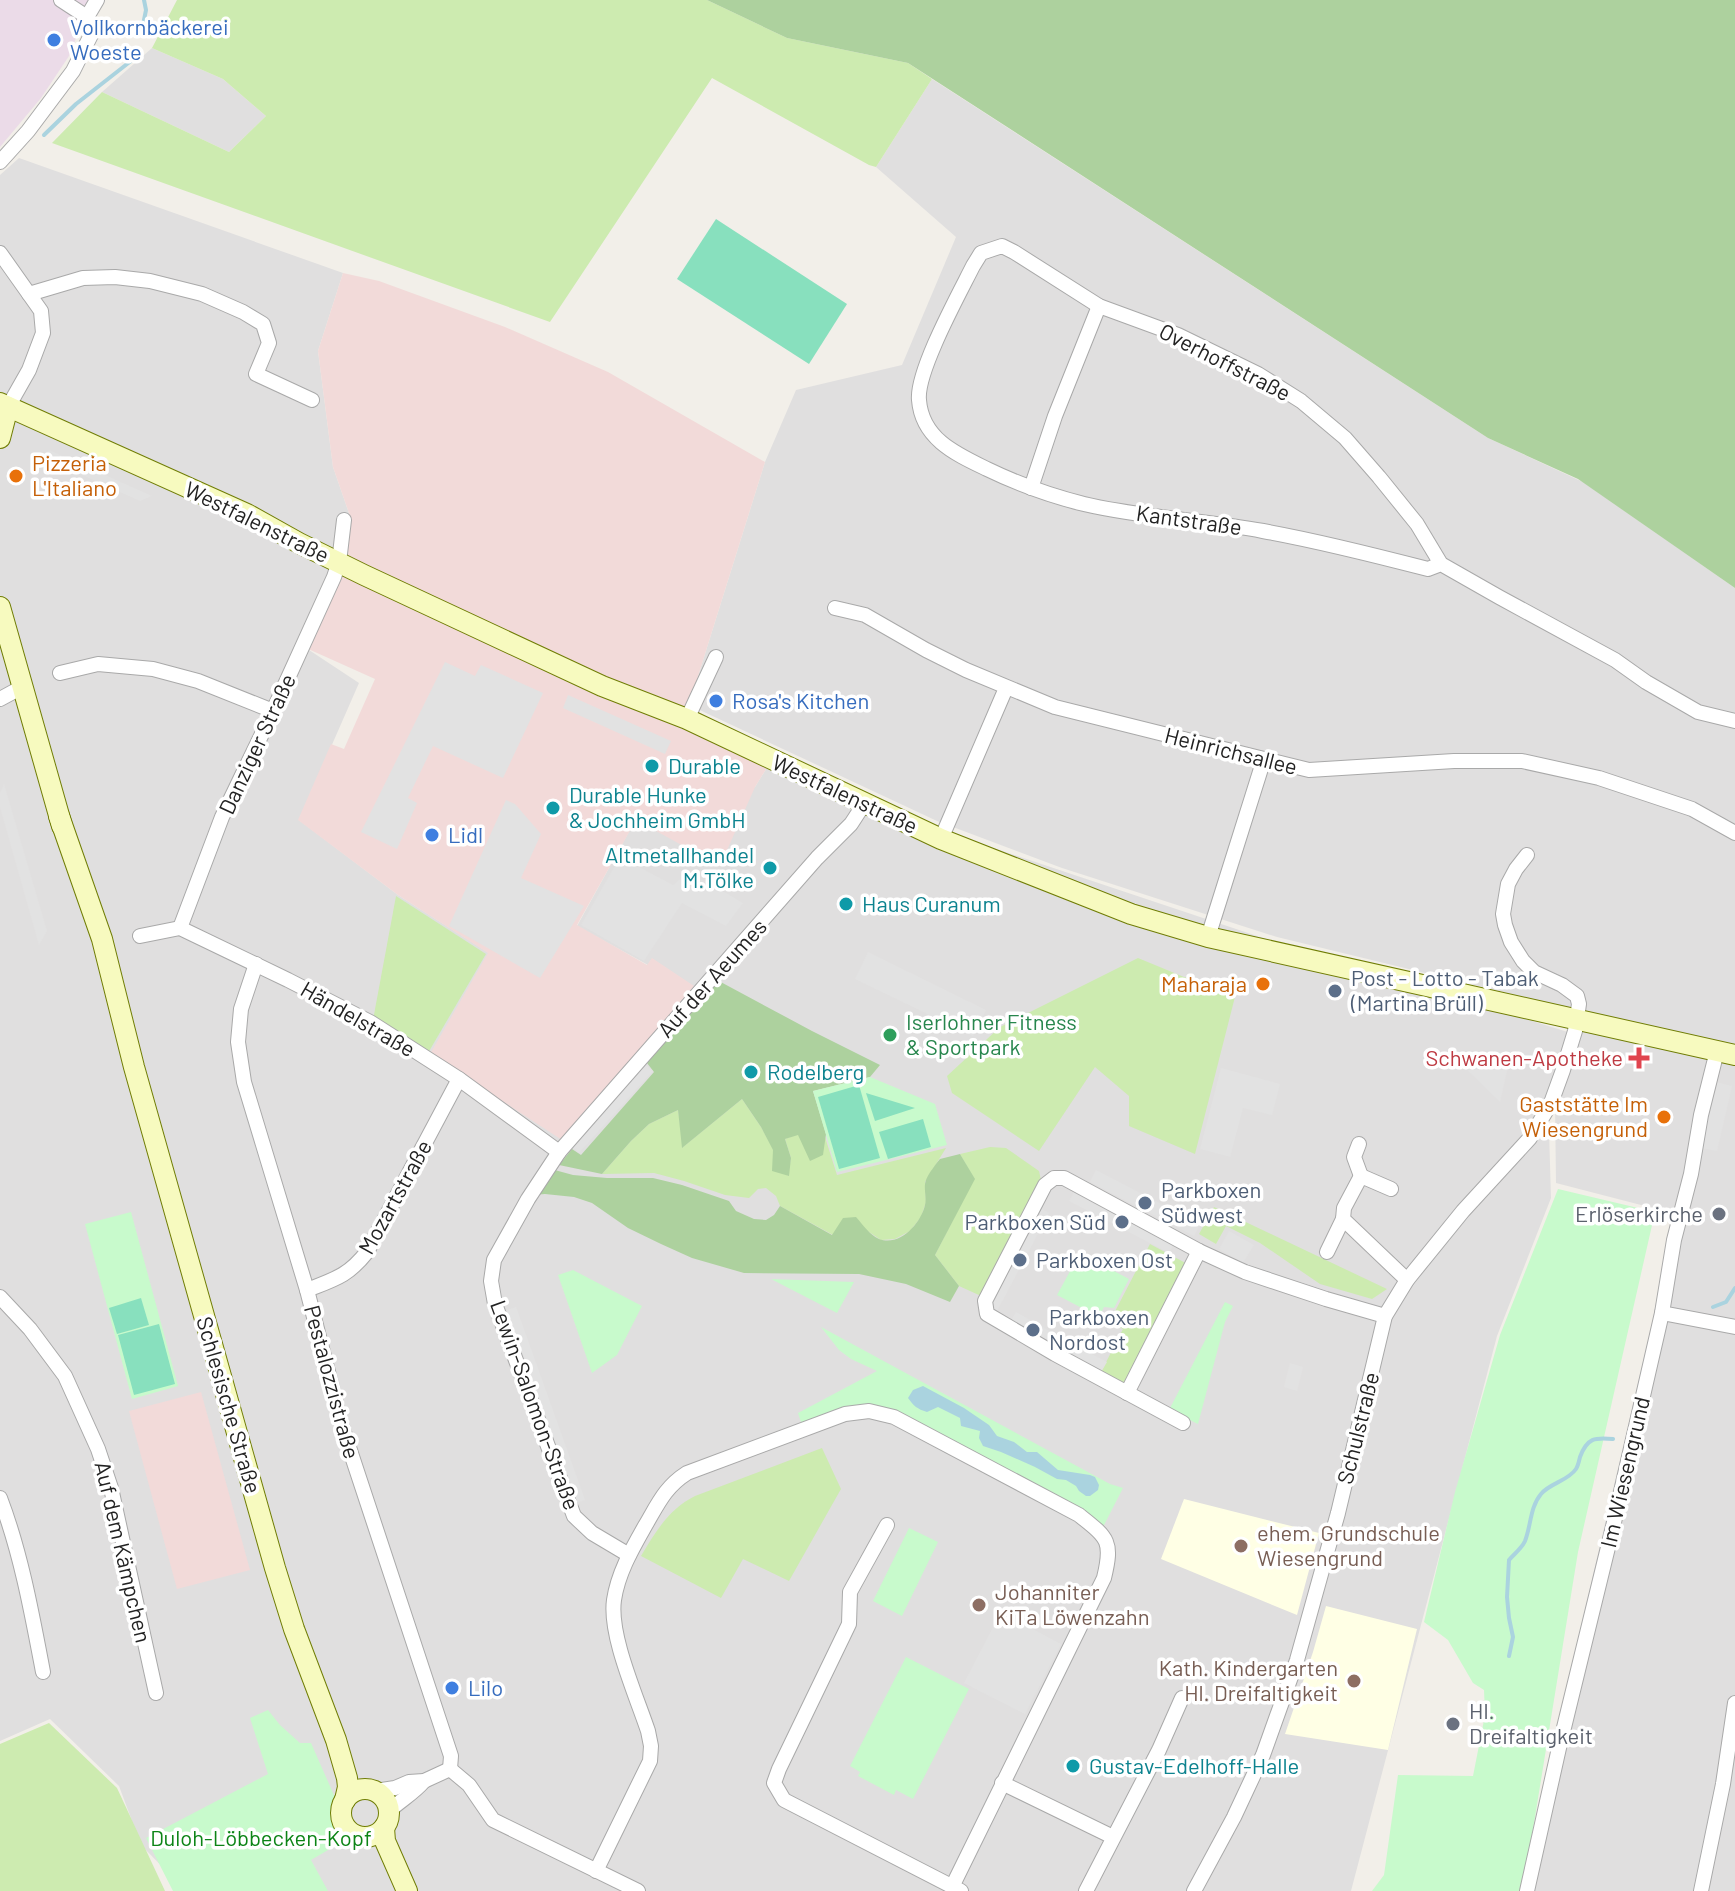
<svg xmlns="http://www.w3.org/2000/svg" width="1735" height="1891" font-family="Barlow,sans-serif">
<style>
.residential{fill:#e0dfdf}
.commercial{fill:#f2dad9}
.industrial{fill:#ebdbe8}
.education{fill:#ffffe5}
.grass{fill:#cdebb0}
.forest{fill:#add19e}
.park{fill:#c8facc}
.pitch{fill:#88e0be}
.parking{fill:#e2e2e2}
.water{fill:#aad3df}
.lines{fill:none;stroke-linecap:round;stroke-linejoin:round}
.stream{stroke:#aad3df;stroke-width:4}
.street-casing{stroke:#a9a9a9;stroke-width:16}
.secondary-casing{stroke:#707d05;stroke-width:22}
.street{stroke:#fff;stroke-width:14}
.secondary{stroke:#f7fabf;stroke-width:20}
.shop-dot{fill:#3f7fe0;stroke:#fff;stroke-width:3}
.food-dot{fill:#e8710a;stroke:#fff;stroke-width:3}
.culture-dot{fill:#0f9aa8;stroke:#fff;stroke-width:3}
.service-dot{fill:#5c6f8a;stroke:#fff;stroke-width:3}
.leisure-dot{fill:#2e9e5b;stroke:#fff;stroke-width:3}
.health-dot{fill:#e0444e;stroke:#fff;stroke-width:3}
.worship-dot{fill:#6b7280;stroke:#fff;stroke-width:3}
.education-dot{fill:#8d6e63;stroke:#fff;stroke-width:3}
.labels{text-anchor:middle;stroke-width:7;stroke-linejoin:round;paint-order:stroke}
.shop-label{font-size:22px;fill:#366cbe;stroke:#fff;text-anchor:start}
.street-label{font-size:22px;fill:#222;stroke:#fff}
.food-label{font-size:22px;fill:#c56008;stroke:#fff;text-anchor:end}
.culture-label{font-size:22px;fill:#0d838f;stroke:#fff;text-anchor:start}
.service-label{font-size:22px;fill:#4e5e75;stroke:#fff;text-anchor:start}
.leisure-label{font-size:22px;fill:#27864d;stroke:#fff;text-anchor:start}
.health-label{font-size:22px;fill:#be3a42;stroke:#fff;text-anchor:end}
.worship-label{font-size:22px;fill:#5b616d;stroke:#fff;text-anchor:end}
.education-label{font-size:22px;fill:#785e54;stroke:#fff;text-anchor:start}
.park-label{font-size:22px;fill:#0c8416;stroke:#fff}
</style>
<rect width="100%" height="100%" fill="#f2efe9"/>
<g class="residential">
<polygon points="152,48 223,79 266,116 229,152 102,92"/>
<polygon points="932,79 1488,438 1583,482 1735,588 1735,1891 1519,1891 1653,1319 1672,1213 1556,1183 1555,1103 1582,1011 1277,937 1062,868 937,821 689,705 765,462 796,390 902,365 956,237 876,167"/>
<polygon points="19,158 343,273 318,351 333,467 351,519 345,566 306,648 359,683 299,820 398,895 489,953 561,1139 652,958 648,965 577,926 636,819 755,787 771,761 850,800 1260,937 1571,1033 1548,1097 1551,1198 1497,1336 1351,1891 186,1891 141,1845 119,1786 50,1719 0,1741 0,175"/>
</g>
<g class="commercial">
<polygon points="343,273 379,281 505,327 608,372 765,462 689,705 771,761 755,787 720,866 636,820 577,925 647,965 652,958 694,986 562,1140 430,1054 488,953 398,895 298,820 331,744 344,749 375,679 306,648 345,566 351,519 333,467 318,351"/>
<polygon points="201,1392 250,1570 177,1589 129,1411"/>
</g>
<polygon class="industrial" points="0,0 91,0 69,56 41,98 0,147"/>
<g class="education">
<polygon points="1184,1499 1319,1533 1297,1615 1161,1559"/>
<polygon points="1326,1606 1417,1629 1388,1750 1285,1734 1313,1652"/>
</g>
<g class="grass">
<polygon points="177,0 707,0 787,38 908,63 932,79 876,167 869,165 712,78 550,322 52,143 102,92 229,152 266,116 223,79 152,48"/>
<polygon points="396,896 486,954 428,1053 373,1020"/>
<polygon points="1138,958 1184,977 1237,989 1195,1154 1129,1126 1129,1096 1095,1067 1039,1151 952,1093 947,1076 1000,1027"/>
<polygon points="742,1099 761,1127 788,1176 791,1158 785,1139 798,1134 822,1155 825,1137 837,1175 946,1148 925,1182 926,1202 921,1217 910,1231 895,1239 881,1240 866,1230 833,1235 780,1206 776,1196 766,1188 758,1189 749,1198 725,1195 684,1181 654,1173 602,1174 631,1141 649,1124 678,1110 683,1147"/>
<polygon points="990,1147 1006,1148 1039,1171 1041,1180 981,1296 959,1286 935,1255 974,1179 960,1154"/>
<polygon points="1214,1207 1387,1289 1372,1299 1320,1284 1260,1243 1226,1226 1216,1244 1199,1234"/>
<polygon points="1150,1244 1193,1267 1128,1388 1101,1372 1123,1329 1110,1321"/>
<path d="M822,1448L841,1489L789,1581L743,1559L721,1598L641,1556C656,1531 669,1509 695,1496Z"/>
<polygon points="49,1723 117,1788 165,1891 0,1891 0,1744"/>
</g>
<g class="forest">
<polygon points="707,0 1735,0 1735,588 1578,479 1488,438 908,63 787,38"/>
<polygon points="717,980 812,1031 880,1065 870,1077 813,1091 826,1134 823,1155 810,1161 798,1135 785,1139 791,1158 789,1176 772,1171 773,1150 761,1127 742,1099 682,1148 678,1110 649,1124 631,1141 602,1174 559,1165 572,1149 581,1155 654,1072 647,1063"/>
<path d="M960,1154L975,1179L935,1255L959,1286L950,1302L906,1284L859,1274L744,1273L692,1258L661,1244L628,1228L592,1203L574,1197L545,1194L533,1195L551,1169L573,1175L607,1178H653L682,1185L729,1201L736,1211L754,1219L766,1220L774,1215L780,1206L832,1235L843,1218L856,1217C863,1225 870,1235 879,1239C900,1247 921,1223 925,1205C927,1197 923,1188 926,1180C929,1173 935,1165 940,1159Z"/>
</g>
<g class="park">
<polygon points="870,1077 935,1104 947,1145 837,1172 813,1091"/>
<polygon points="1558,1189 1655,1212 1578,1552 1523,1891 1372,1891 1384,1875 1398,1775 1473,1776 1485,1715 1484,1690 1473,1683 1448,1640 1424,1622 1455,1492 1500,1335"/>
<polygon points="131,1212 178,1386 132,1399 85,1224"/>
<polygon points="1080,1253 1129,1279 1114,1308 1104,1307 1099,1317 1057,1295"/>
<polygon points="573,1270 642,1306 617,1355 592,1373 558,1275"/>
<polygon points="771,1279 854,1282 837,1313"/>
<polygon points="1225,1302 1233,1306 1225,1322 1198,1424 1169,1410"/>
<polygon points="821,1327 1110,1484 1123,1488 1102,1529 898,1424 862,1411 802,1425 798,1413 877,1371 851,1359 839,1350"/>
<polygon points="909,1528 938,1542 902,1616 873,1601"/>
<polygon points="906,1657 969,1689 913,1799 896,1790 894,1795 858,1776 860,1772 850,1766"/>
<polygon points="268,1710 280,1725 300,1743 311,1743 352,1836 311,1860 328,1891 173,1891 146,1838 268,1774 250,1718"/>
</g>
<g class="pitch">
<polygon points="716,219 847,304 809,364 677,279"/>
<polygon points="859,1085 880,1158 839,1169 818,1097"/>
<polygon points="866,1093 915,1108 875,1121"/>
<polygon points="923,1119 931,1147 888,1159 879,1132"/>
<polygon points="141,1298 149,1325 117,1334 109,1308"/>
<polygon points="159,1324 175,1384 134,1395 118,1335"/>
</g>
<g class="parking">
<polygon points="49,450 152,496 140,501 40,456"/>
<polygon points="445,662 475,676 481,665 543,693 503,778 433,746 408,798 417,803 397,849 361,832"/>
<polygon points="568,695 671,741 665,754 563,708"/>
<polygon points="4,784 47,931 39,945 0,807 0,793"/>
<polygon points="506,800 515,804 541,834 521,878 584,906 540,978 449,926"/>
<polygon points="620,857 673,885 685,875 705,881 743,903 726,926 682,903 644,961 581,925"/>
<polygon points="868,952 986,1010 973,1036 855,979"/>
<polygon points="1472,1054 1509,1062 1500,1102 1468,1071"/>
<polygon points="645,1064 653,1071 579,1153 571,1146"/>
<polygon points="1221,1068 1280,1084 1272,1115 1243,1108 1230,1157 1200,1149"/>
<polygon points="1717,1082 1732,1086 1717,1151 1701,1148"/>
<polygon points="1096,1170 1200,1224 1194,1236 1090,1182"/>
<polygon points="1074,1192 1174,1243 1169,1253 1069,1201"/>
<polygon points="1042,1209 1049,1213 997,1311 990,1307"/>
<polygon points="1229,1231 1254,1245 1243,1263 1219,1249"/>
<polygon points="516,1307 585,1500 576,1503 507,1310"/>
<polygon points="1016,1312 1057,1335 1051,1347 1009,1324"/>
<polygon points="1067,1341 1107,1362 1100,1374 1061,1353"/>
<polygon points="1290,1363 1303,1367 1297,1391 1284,1387"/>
<polygon points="1001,1612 1061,1644 1025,1714 964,1683"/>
</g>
<path class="water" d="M923,1386L964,1408L989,1425L997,1436L1014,1442L1027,1452H1037L1058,1470L1090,1475L1095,1477L1099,1485L1098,1490L1090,1496H1086L1079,1491L1076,1486L1066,1480L1057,1479L1035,1467L1001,1452L983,1446L979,1438L980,1431L961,1426L960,1418L938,1407L927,1412C917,1409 914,1406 908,1398L913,1390Z"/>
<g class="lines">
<g class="stream">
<polyline points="142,30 146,10 144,0"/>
<polyline points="44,135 76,104 136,57"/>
<polyline points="1713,1307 1726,1302 1735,1288"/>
<path d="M1509,1656L1513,1637L1509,1618L1507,1597L1509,1560C1514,1554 1522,1548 1525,1541C1531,1526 1530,1507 1541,1494C1550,1483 1568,1481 1576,1469C1578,1466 1579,1461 1580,1457C1587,1438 1595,1437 1613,1439"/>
</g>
<defs>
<g id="street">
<polyline points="61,0 87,17"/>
<polyline points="0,162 28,131 73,71 91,35 87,17 97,0"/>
<polyline points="0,253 41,311 43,333 29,370 8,407"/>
<polyline points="29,294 83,278 115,277 150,281 202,294 243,312 263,324 269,343 256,374 312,400"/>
<polyline points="1031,488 1055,416 1099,306"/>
<path d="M1441,564L1428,569C1374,555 1319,541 1263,531C1204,520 1143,518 1084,504C1051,496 1018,484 987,469C956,454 922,439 919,400C916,372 959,294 973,266L981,253L1002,246L1014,252L1099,306L1178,335L1258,374L1301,401L1345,438L1379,477L1417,524L1441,564L1499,597L1615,660L1646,682L1698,712L1735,721"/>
<polyline points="835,608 865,615 926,650 966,670 1055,707 1264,759 1309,770 1454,761 1522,761 1599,778 1692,809 1735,833"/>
<polyline points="60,673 98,664 153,669 198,681 273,711"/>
<polyline points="0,699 24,686"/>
<polyline points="687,719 716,657"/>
<polyline points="941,839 1006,688"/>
<polyline points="180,928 222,817 273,711 334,577 339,562 344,520"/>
<polyline points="140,936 180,928 288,980 370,1022 459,1079 559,1152"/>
<polyline points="1208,937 1264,759"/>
<polyline points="256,964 241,1009 238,1042 244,1082 307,1290 342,1426 451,1756 450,1769"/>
<polyline points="1359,1144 1354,1157 1361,1176"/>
<polyline points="1391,1189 1361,1176 1344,1208 1343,1219 1407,1280"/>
<polyline points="1327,1252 1343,1219"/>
<path d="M307,1290C335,1279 348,1276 367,1252L459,1079"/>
<polyline points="0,1297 30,1329 65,1376 98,1449 111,1488 156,1693"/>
<polyline points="1662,1313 1735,1327"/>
<polyline points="1127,1393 1199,1251"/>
<polyline points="1183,1423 1055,1354 987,1314 985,1301 1045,1185 1054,1178 1064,1178 1199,1251 1245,1272 1326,1299 1385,1316"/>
<path d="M0,1498C21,1553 32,1614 43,1672"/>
<polyline points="887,1525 850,1592 849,1624 779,1769 774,1783 784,1800 961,1891"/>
<polyline points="629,1555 592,1533 574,1516 495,1304 491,1281 494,1260 528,1199 559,1152 817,858 851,824 864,804"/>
<polyline points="450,1769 469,1785 493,1820 638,1891"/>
<polyline points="1002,1783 1113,1837"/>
<polyline points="375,1791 395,1788 409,1782 424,1781 450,1769"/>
<path d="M389,1811C401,1800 414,1793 424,1781"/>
<path d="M596,1871L650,1761L651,1746L648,1731C636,1695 609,1635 614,1600C618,1573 632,1549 645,1526C658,1504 665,1487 687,1473L845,1414L869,1411L894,1417L1079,1515C1108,1538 1113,1541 1104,1578L952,1887"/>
<polyline points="1086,1891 1159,1750 1182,1698"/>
<polyline points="1194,1891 1234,1817 1263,1755 1297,1660 1338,1513 1385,1316 1407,1280 1463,1211 1530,1138 1551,1103 1563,1070 1575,1031 1579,1004 1577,996 1562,985 1534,972 1523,961 1511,942 1505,925 1503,914 1508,884 1516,869 1527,855"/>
<polyline points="1527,1891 1559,1748 1612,1531 1662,1313 1674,1240 1691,1174 1701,1115 1717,1051"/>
<polyline points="1701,1891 1723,1784 1735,1703"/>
</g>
<g id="secondary">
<polyline points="0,403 247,514 299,543 364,575 602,686 687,719 941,839 1131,914 1208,937 1735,1055"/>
<polyline points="0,438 8,407"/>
<polyline points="0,607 62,826"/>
<polyline points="59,816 102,939 134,1067 275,1568 294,1629 336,1740 347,1778 348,1787 345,1800"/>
<circle cx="365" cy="1813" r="24"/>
<polyline points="384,1828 385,1841 407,1891"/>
</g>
</defs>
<use href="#street" class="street-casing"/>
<use href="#secondary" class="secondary-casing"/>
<use href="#street" class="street"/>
<use href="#secondary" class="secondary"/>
</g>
<g class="shop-dot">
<circle cx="54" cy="40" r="8"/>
<circle cx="716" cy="701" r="8"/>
<circle cx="432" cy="835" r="8"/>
<circle cx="452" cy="1688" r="8"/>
</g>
<g class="food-dot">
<circle cx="16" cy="476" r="8"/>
<circle cx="1263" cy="984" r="8"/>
<circle cx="1664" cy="1117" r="8"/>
</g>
<g class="culture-dot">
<circle cx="652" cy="766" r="8"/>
<circle cx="553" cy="808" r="8"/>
<circle cx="770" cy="868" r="8"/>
<circle cx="846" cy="904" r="8"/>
<circle cx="751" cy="1072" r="8"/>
<circle cx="1073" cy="1766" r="8"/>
</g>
<g class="service-dot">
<circle cx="1335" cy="991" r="8"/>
<circle cx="1145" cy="1203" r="8"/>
<circle cx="1122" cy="1222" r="8"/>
<circle cx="1020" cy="1260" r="8"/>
<circle cx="1033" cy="1330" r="8"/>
</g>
<circle class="leisure-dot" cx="890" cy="1035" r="8"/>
<path class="health-dot" d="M1635 1046h8v8h8v8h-8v8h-8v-8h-8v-8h8z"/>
<g class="worship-dot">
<circle cx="1719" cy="1214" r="8"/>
<circle cx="1453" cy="1724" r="8"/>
</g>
<g class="education-dot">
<circle cx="1241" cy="1546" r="8"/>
<circle cx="979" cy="1605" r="8"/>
<circle cx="1354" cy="1681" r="8"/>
</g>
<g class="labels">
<g class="shop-label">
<text x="70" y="35">Vollkornbäckerei<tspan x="70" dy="25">Woeste</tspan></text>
<text x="732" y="709">Rosa's Kitchen</text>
<text x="448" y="843">Lidl</text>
<text x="468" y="1696">Lilo</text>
</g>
<g class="street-label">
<text transform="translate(1225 362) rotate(27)" y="8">Overhoffstraße</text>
<text transform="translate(1189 520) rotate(8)" y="8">Kantstraße</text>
<text transform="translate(257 522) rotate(26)" y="8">Westfalenstraße</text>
<text transform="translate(257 744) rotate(-65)" y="8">Danziger Straße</text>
<text transform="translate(1231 751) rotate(14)" y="8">Heinrichsallee</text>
<text transform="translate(845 794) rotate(25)" y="8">Westfalenstraße</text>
<text transform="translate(712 978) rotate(-48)" y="8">Auf der Aeumes</text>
<text transform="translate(358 1019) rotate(30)" y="8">Händelstraße</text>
<text transform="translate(395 1197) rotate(-61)" y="8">Mozartstraße</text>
<text transform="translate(332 1382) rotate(75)" y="8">Pestalozzistraße</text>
<text transform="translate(229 1405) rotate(74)" y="8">Schlesische Straße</text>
<text transform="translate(535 1405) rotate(70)" y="8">Lewin-Salomon-Straße</text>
<text transform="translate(1358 1428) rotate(-76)" y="8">Schulstraße</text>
<text transform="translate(1625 1472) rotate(-77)" y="8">Im Wiesengrund</text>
<text transform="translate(123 1552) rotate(77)" y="8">Auf dem Kämpchen</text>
</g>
<g class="food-label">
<text x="32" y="471" text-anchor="start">Pizzeria<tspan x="32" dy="25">L'Italiano</tspan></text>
<text x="1247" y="992">Maharaja</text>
<text x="1648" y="1112">Gaststätte Im<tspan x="1648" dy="25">Wiesengrund</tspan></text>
</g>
<g class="culture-label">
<text x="668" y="774">Durable</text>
<text x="569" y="803">Durable Hunke<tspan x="569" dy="25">&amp; Jochheim GmbH</tspan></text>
<text x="754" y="863" text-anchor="end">Altmetallhandel<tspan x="754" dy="25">M.Tölke</tspan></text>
<text x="862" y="912">Haus Curanum</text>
<text x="767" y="1080">Rodelberg</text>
<text x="1089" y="1774">Gustav-Edelhoff-Halle</text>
</g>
<g class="service-label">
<text x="1351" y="986">Post - Lotto - Tabak<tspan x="1351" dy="25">(Martina Brüll)</tspan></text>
<text x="1161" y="1198">Parkboxen<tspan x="1161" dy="25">Südwest</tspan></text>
<text x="1106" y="1230" text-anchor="end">Parkboxen Süd</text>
<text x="1036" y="1268">Parkboxen Ost</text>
<text x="1049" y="1325">Parkboxen<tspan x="1049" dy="25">Nordost</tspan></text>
</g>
<g class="leisure-label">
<text x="906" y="1030">Iserlohner Fitness<tspan x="906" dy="25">&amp; Sportpark</tspan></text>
</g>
<g class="health-label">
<text x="1623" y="1066">Schwanen-Apotheke</text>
</g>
<g class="worship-label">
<text x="1703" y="1222">Erlöserkirche</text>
<text x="1469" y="1719" text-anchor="start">Hl.<tspan x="1469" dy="25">Dreifaltigkeit</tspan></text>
</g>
<g class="education-label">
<text x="1257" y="1541">ehem. Grundschule<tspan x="1257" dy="25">Wiesengrund</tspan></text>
<text x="995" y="1600">Johanniter<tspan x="995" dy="25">KiTa Löwenzahn</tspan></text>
<text x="1338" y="1676" text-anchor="end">Kath. Kindergarten<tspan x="1338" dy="25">Hl. Dreifaltigkeit</tspan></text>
</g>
<g class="park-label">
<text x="261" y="1846">Duloh-Löbbecken-Kopf</text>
</g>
</g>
</svg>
